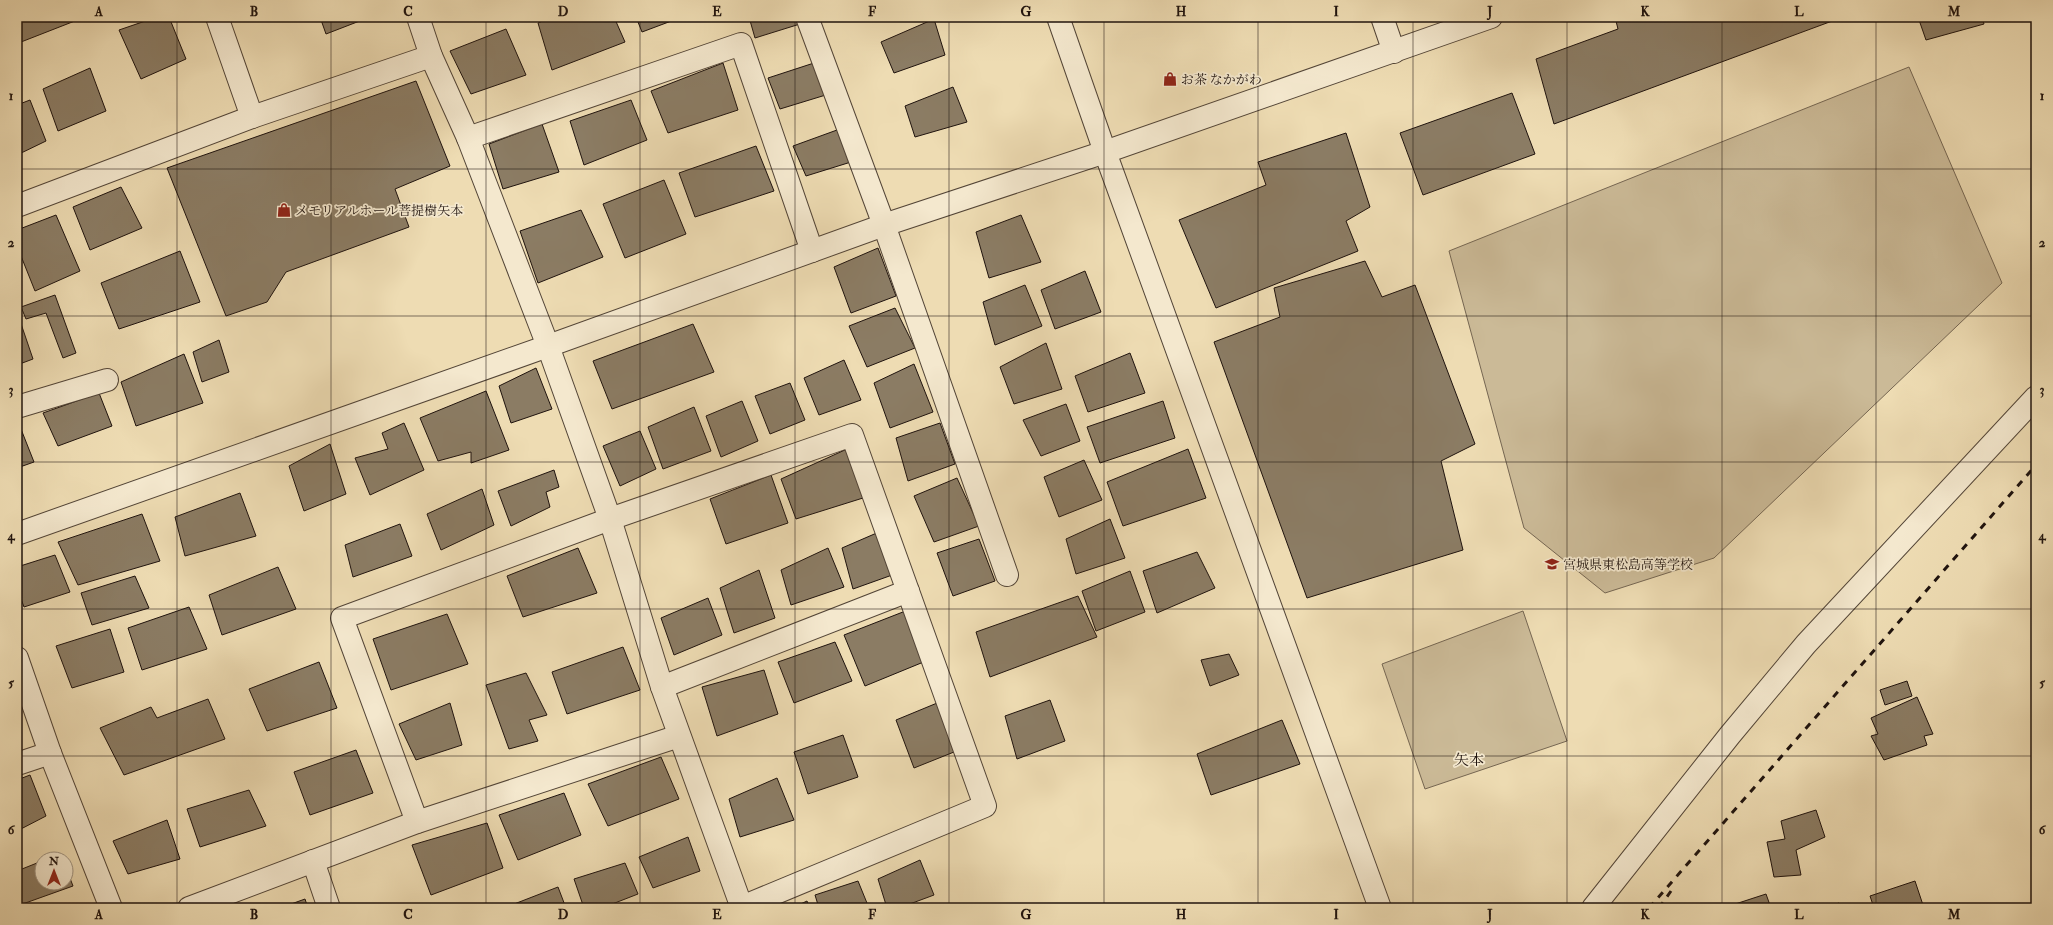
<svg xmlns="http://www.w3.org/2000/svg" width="2053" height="925" font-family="'IM FELL Double Pica','Noto Serif JP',serif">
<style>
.green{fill:#cbba97;stroke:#756652}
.building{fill:#8b7c64;stroke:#1f130e}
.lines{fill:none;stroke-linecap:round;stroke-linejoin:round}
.minor-casing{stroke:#534537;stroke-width:24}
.tertiary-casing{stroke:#534537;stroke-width:24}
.minor{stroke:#f4e8ce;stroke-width:22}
.tertiary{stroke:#f4e8ce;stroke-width:22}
.rail{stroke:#1f130e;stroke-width:3;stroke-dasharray:7 7;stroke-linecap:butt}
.grid{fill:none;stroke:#1f130e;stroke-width:1;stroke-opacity:0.55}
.labels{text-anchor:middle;stroke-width:3.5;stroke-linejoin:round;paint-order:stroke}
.poi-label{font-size:13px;fill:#1f130e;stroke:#f4e8ce;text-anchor:start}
.quarter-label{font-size:15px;fill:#1f130e;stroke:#f4e8ce}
.neatline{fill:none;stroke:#1f130e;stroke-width:1.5}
.grid-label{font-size:13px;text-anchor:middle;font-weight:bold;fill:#1f130e}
</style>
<rect width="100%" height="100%" fill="#eedcb3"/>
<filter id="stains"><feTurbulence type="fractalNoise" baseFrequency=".005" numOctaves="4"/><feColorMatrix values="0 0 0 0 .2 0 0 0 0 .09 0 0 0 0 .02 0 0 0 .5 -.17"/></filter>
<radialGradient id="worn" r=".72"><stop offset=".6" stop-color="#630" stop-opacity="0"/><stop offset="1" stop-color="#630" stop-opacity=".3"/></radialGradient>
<g class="green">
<polygon points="1909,67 2002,283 1714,558 1605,593 1524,528 1449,251"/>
<polygon points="1523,611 1567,741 1425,789 1382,664"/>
</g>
<g class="building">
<polygon points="17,17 85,17 21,42 17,33"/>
<polygon points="157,17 169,17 186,59 141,79 119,30"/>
<polygon points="320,17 370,17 326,34"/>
<polygon points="552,17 614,17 625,42 552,70 538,23"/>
<polygon points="636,17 682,17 642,32"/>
<polygon points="749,17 797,17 800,24 755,38"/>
<polygon points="1615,17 1843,17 1554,124 1536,59 1618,29"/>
<polygon points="1918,17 1982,17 1984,24 1926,40"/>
<polygon points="934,19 945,55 894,73 881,42"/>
<polygon points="506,29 526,75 471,94 450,51"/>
<polygon points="817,62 829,94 780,109 768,78"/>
<polygon points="723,63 738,110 668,133 651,91"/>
<polygon points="90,68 106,111 58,131 43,89"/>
<polygon points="416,81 450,166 395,189 409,227 286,272 267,302 226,316 167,168"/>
<polygon points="953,87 967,122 915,137 905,106"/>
<polygon points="1512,93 1535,154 1423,195 1400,133"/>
<polygon points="30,100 46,141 17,155 17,105"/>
<polygon points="631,100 647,140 584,165 570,121"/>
<polygon points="542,124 559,172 503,189 489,144"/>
<polygon points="837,130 851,162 806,176 793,146"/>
<polygon points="1346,133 1370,207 1346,221 1358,251 1216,308 1179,220 1266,185 1258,162"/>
<polygon points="756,146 774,191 695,217 679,173"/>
<polygon points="664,180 686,234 625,258 603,204"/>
<polygon points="121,187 142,228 90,250 73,207"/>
<polygon points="581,210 603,257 538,283 520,231"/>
<polygon points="56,215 80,271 35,291 17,246 17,230"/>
<polygon points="1021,215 1041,262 989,278 976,232"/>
<polygon points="878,248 896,296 851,313 834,267"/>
<polygon points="180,251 200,302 119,329 101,283"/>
<polygon points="1365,261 1382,297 1415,285 1475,444 1441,461 1463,550 1307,598 1214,342 1280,317 1274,288"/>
<polygon points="1085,271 1101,312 1055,329 1041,290"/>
<polygon points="1025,285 1042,326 995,345 983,302"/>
<polygon points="55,295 76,353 63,358 46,313 26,319 21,307"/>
<polygon points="895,308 915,348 867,367 849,326"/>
<polygon points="17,312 33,359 17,365"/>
<polygon points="693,324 714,372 612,409 593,361"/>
<polygon points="219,340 229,372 202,382 193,352"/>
<polygon points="1046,343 1062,389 1014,404 1000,367"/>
<polygon points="1130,353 1145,393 1088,412 1075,376"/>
<polygon points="184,354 203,403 136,426 121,382"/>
<polygon points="844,360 861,400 819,415 804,378"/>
<polygon points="914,364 933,412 890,428 874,383"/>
<polygon points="536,368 552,409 511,423 499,386"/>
<polygon points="790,383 805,420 770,434 755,396"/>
<polygon points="486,391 509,450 471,463 471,452 438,461 420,418"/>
<polygon points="99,393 112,426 58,446 43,413"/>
<polygon points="742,401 758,441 721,457 706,416"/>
<polygon points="1163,401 1175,438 1100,463 1087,427"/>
<polygon points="1066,404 1080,441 1041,456 1023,420"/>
<polygon points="694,407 711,451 663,469 648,427"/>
<polygon points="17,419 34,462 17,468"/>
<polygon points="404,423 424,470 370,495 355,458 388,449 382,433"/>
<polygon points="940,423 955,464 908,481 896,438"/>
<polygon points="640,431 656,469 620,486 603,446"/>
<polygon points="330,444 346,494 304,511 289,466"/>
<polygon points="847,449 863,498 796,519 781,479"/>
<polygon points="1188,449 1206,498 1123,526 1107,482"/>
<polygon points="1084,460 1102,500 1059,517 1044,477"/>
<polygon points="554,470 559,487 546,492 550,507 511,526 498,491"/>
<polygon points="771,475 788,523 726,544 710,499"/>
<polygon points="957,478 979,526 934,542 914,496"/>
<polygon points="482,489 494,525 441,550 427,514"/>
<polygon points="240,493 256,536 185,556 175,517"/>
<polygon points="142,514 160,561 78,585 58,542"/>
<polygon points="1110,519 1125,558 1076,574 1066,539"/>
<polygon points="400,524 412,556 353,577 345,545"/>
<polygon points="879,532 895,574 853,589 842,548"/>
<polygon points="979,539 995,581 953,596 937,553"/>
<polygon points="578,548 597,593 523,617 507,576"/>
<polygon points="828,548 844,587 791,605 781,570"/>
<polygon points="1197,552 1215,588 1157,613 1143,571"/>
<polygon points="55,555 70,592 24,607 17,588 17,567"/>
<polygon points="278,567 296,609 222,635 209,595"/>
<polygon points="759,570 775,618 734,633 720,588"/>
<polygon points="1130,571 1145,612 1096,631 1082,591"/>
<polygon points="135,576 149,608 92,625 81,593"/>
<polygon points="1078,596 1097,637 990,677 976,632"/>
<polygon points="708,598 722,635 674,655 661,618"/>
<polygon points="189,607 207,649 142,670 128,628"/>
<polygon points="908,610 926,661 865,686 844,635"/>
<polygon points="447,614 468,664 391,690 373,639"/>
<polygon points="110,629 124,672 72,688 56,646"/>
<polygon points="835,642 852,681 794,703 778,662"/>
<polygon points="623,647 640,690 567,714 552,672"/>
<polygon points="1229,654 1239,675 1210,686 1201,660"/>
<polygon points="319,662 337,708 267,731 249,689"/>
<polygon points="764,670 778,714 717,736 702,687"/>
<polygon points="526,673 547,715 529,720 538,741 509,749 486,685"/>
<polygon points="1907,681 1912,696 1885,705 1880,690"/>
<polygon points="1917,697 1933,734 1924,736 1927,745 1884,760 1871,736 1878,734 1871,718"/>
<polygon points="208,699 225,739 124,775 100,728 151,707 157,718"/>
<polygon points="1050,700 1065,741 1017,759 1005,716"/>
<polygon points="942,701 959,750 914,768 896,720"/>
<polygon points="450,703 462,745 416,760 399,724"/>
<polygon points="1282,720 1300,764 1211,795 1197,754"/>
<polygon points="843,735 858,777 808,794 794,752"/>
<polygon points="356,750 373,793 310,815 294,772"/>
<polygon points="661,757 679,799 608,826 588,784"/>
<polygon points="30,775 46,816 17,831 17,780"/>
<polygon points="777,778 794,820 740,837 729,799"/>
<polygon points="249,790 266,826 200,847 187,809"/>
<polygon points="564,793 581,835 518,860 499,815"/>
<polygon points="1816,810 1825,837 1796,850 1801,875 1774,877 1767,842 1785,839 1781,821"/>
<polygon points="167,820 180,859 128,874 113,841"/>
<polygon points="487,823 503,868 431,895 412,845"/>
<polygon points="688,837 700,871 653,888 639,857"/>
<polygon points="920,860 934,895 899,908 887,908 878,879"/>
<polygon points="42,861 42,883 66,883 66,868 73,886 17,906 17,871"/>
<polygon points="625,863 638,894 602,908 584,908 574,879"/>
<polygon points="858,881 869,908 819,908 815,895"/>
<polygon points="1915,881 1924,908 1874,908 1870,896"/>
<polygon points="558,887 566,908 510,908 509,906"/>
<polygon points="1766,894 1771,908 1723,908"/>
<polygon points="305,899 308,908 280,908"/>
<polygon points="807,901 810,908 792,908"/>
<polygon points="1839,903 1840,908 1823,908"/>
</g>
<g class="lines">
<defs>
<g id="minor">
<polyline points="217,17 252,117"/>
<polyline points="418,17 431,56 468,138 548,346 610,519 662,687 742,908"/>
<polyline points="807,17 884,225 1007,575"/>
<polyline points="1382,17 1394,52"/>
<polyline points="468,138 741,44 812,251"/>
<polyline points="17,206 252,117 431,56"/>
<polyline points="17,407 107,380"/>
<polyline points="17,658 50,753 111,908"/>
<polyline points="662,687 908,591"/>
<polyline points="17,764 50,753"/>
<polyline points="417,822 342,618 610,519 852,435 985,806 742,907"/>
<polyline points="313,861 329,908"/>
<polyline points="189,908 417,822 679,736"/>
</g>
<g id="tertiary">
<polyline points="1058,17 1105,152 1380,908"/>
<polyline points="17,534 548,346 884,225 1105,152 1491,17"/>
<polyline points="1593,908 1730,735 1806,644 2036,397"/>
</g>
</defs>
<use href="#minor" class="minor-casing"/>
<use href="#tertiary" class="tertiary-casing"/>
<use href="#minor" class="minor"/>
<use href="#tertiary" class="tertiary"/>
<g class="rail">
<polyline points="1649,908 2036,465"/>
<polyline points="1659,908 1671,891"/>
</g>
</g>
<path class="grid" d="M177,17V908M331,17V908M486,17V908M640,17V908M795,17V908M949,17V908M1104,17V908M1258,17V908M1413,17V908M1567,17V908M1722,17V908M1876,17V908M17,169H2036M17,316H2036M17,462H2036M17,609H2036M17,756H2036"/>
<defs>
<symbol id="shop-bare" viewBox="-9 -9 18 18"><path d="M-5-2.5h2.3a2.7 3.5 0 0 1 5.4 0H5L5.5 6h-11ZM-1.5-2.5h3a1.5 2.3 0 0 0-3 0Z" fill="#8f2418" stroke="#f4e8ce" stroke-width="2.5" paint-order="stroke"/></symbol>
<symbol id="school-bare" viewBox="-9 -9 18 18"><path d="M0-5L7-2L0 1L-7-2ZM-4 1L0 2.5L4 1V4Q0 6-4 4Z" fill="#8f2418" stroke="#f4e8ce" stroke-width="2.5" paint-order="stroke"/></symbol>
</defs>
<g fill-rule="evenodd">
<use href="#shop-bare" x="1160" y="69" width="20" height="20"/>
<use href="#shop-bare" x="274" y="200" width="20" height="20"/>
<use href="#school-bare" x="1542" y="554" width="20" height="20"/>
</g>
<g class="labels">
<g class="poi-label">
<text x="1181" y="84">お茶 なかがわ</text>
<text x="295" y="215">メモリアルホール菩提樹矢本</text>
<text x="1563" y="569">宮城県東松島高等学校</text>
</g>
<g class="quarter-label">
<text x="1469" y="765">矢本</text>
</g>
</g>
<rect width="2053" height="925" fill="none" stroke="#eedcb3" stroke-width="44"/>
<g transform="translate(54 871)"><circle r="19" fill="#f4e8ce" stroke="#9f9381"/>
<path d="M0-3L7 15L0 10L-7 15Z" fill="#8f2418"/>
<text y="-6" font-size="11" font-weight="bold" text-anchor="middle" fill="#1f130e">N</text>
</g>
<rect x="22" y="22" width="2009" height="881" class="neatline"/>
<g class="grid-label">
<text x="99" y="16">A</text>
<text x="254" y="16">B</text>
<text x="408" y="16">C</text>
<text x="563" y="16">D</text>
<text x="717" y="16">E</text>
<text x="872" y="16">F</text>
<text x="1026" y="16">G</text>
<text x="1181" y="16">H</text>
<text x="1336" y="16">I</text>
<text x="1490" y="16">J</text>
<text x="1645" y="16">K</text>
<text x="1799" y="16">L</text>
<text x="1954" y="16">M</text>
<text x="11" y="100">1</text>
<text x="2042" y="100">1</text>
<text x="11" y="247">2</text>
<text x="2042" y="247">2</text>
<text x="11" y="394">3</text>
<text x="2042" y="394">3</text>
<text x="11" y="540">4</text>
<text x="2042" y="540">4</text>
<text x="11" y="687">5</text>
<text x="2042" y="687">5</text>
<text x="11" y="834">6</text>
<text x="2042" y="834">6</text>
<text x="99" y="919">A</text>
<text x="254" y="919">B</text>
<text x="408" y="919">C</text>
<text x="563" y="919">D</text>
<text x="717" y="919">E</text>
<text x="872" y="919">F</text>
<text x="1026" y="919">G</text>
<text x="1181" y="919">H</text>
<text x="1336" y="919">I</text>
<text x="1490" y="919">J</text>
<text x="1645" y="919">K</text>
<text x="1799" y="919">L</text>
<text x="1954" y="919">M</text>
</g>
<rect width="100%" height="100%" filter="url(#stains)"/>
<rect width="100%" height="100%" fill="url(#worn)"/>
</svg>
